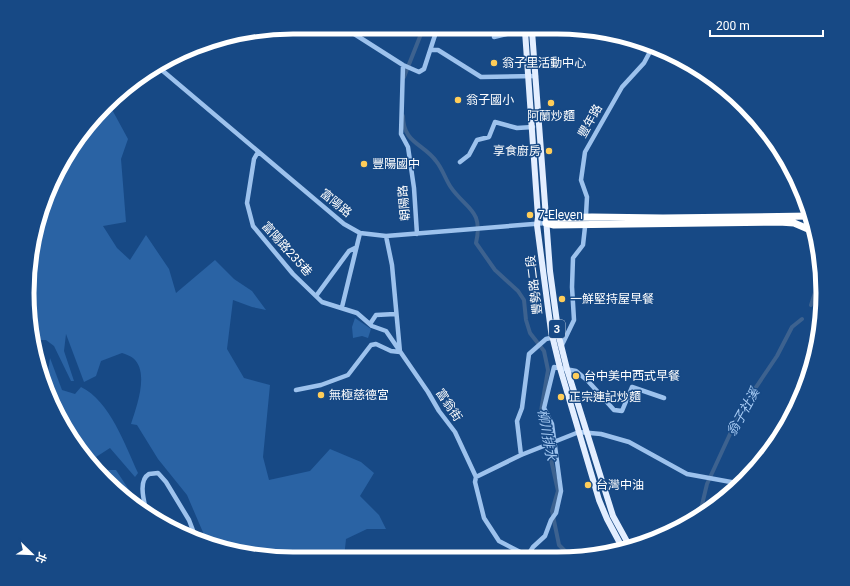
<svg xmlns="http://www.w3.org/2000/svg" width="850" height="586" viewBox="0 0 850 586" font-family="Roboto,'Noto Sans TC',sans-serif">
<rect width="100%" height="100%" fill="#174985"/>
<path fill="#2a63a4" d="M109,104L128,139L121,159L126,222L103,226L117,248L130,260L146,235L169,269L176,293L215,260L234,279L252,291L266,310L252,307L233,300L227,349L244,378L270,385L263,457L269,480L310,471L330,449L361,462L374,473L360,496L379,515L386,529H367L346,539L344,558L293,559L241,554L208,544L187,495L158,459L137,425L131,424C136,408 150,372 133,358C130,356 126,354 122,353L101,361L96,376L84,382L66,334L64,351L74,381H71L54,346L46,340H37L42,374L32,345L29,259L47,191L93,118Z
M355,318L371,329L368,338L362,336L353,338L352,327Z
M50,358L62,390L75,394L81,387C110,401 125,445 138,473L135,477L110,448L96,457L103,470H116L133,496L136,506L105,481L55,411L46,387Z"/>
<g fill="none" stroke-linecap="round" stroke-linejoin="round">
<path stroke="#3d628f" stroke-width="4" d="M404,77L421,34L425,29
M403,116C403,143 424,144 436,161C442,168 445,178 450,186C465,209 484,209 476,243L495,270L518,291L524,300L526,320L530,333L544,351L548,370L541,411L548,424L550,455L558,491L552,511L559,545L569,555
M811,305L818,283L822,280
M700,513L707,484L742,408L777,356L792,327L802,319"/>
<path stroke="#9dc2ed" stroke-width="4.5" d="M347,28L348,30L403,65L419,72L424,69L437,29
M494,37L520,31
M431,50H438L481,77L536,76
M403,65L401,134L408,147L414,188L417,234
M157,66L344,224L360,233L386,236L546,223
M258,152L254,159L247,203L253,226L293,274L322,302L357,313L372,326L386,331L428,392L439,411L455,432L476,477
M460,162L469,155L477,140L489,137L495,122L517,128L533,127
M586,215L587,197L581,180L585,152L622,87L644,63L652,48
M386,236L392,265L400,352
M316,296L349,251L355,248
M342,307L360,233
M370,324L376,315L395,314
M561,347L574,320L572,287L573,258L583,245L585,227
M296,390L321,385L348,375L371,345L376,344L391,351L400,352
M521,455L517,421L522,408L529,354L546,339L555,337
M476,477L521,455L579,432L601,434L629,442L687,474L742,484
M476,477L475,482L484,518L499,541L526,555
M147,515C145,504 137,481 149,474L158,473L166,482L189,520L197,541
M528,555L533,547L545,536L551,520L556,513L561,491L552,424L544,408L554,367L576,371L588,381L614,410L622,411L632,387L664,398"/>
<path stroke="#e3eeff" stroke-width="6" d="M525,31L538,217L537,225L551,331L560,368L599,500L607,519L623,549
M532,31L550,271L559,337L567,369L613,516L630,547"/>
<path stroke="#fff" stroke-width="7" d="M546,223L554,225L779,222L794,223L815,232
M546,223L554,218L592,217L663,218L810,216"/>
</g>
<g fill="#ffcd59" stroke="#174985" stroke-width="1.5">
<circle cx="494" cy="63" r="4"/>
<circle cx="458" cy="100" r="4"/>
<circle cx="551" cy="103" r="4"/>
<circle cx="549" cy="151" r="4"/>
<circle cx="364" cy="164" r="4"/>
<circle cx="530" cy="215" r="4"/>
<circle cx="562" cy="299" r="4"/>
<circle cx="576" cy="376" r="4"/>
<circle cx="321" cy="395" r="4"/>
<circle cx="561" cy="397" r="4"/>
<circle cx="588" cy="485" r="4"/>
</g>
<g text-anchor="middle" dominant-baseline="central" stroke-width="3" stroke-linejoin="round" paint-order="stroke">
<rect fill="#174985" stroke="#b9c8da" stroke-width="1" x="549" y="320" width="16" height="18" rx="3"/>
<g font-size="11" font-weight="bold" fill="#fff">
<text x="557" y="329">3</text>
</g>
<g font-size="12" fill="#fff" stroke="#174985" text-anchor="start">
<text x="502" y="63">翁子里活動中心</text>
<text x="466" y="100">翁子國小</text>
<text x="551" y="116" text-anchor="middle">阿蘭炒麵</text>
<text x="541" y="151" text-anchor="end">享食廚房</text>
<text x="372" y="164">豐陽國中</text>
<text x="538" y="215">7-Eleven</text>
<text x="570" y="299">一鮮堅持屋早餐</text>
<text x="584" y="376">台中美中西式早餐</text>
<text x="329" y="395">無極慈德宮</text>
<text x="569" y="397">正宗連記炒麵</text>
<text x="596" y="485">台灣中油</text>
</g>
<g font-size="12" fill="#fff" stroke="#174985">
<text transform="translate(590 121) rotate(-61)">豐年路</text>
<text transform="translate(336 203) rotate(39)">富陽路</text>
<text transform="translate(404 203) rotate(-95)">朝陽路</text>
<text transform="translate(287 249) rotate(48)">富陽路235巷</text>
<text transform="translate(534 285) rotate(-97)">豐勢路二段</text>
<text transform="translate(449 405) rotate(56)">富翁街</text>
</g>
<g font-size="13" font-style="italic" fill="#a8ccf5" stroke="#174985">
<text transform="translate(743 412) rotate(-61)">翁子社溪</text>
<text transform="translate(547 435) rotate(80)">柳川排水</text>
</g>
</g>
<path d="M0 0H850V586H0ZM293 34H557A259 259 0 0 1 816 293V293A259 259 0 0 1 557 552H293A259 259 0 0 1 34 293V293A259 259 0 0 1 293 34Z" fill="#174985" fill-rule="evenodd"/>
<path fill="none" stroke="#fff" stroke-width="5" d="M293 34H557A259 259 0 0 1 816 293V293A259 259 0 0 1 557 552H293A259 259 0 0 1 34 293V293A259 259 0 0 1 293 34Z"/>
<g transform="translate(32 554) rotate(113)" stroke="#174985" stroke-width="3" paint-order="stroke">
<path d="M0-3L7 15L0 10L-7 15Z" fill="#ffffff"/>
<text y="-6" font-size="11" font-weight="bold" text-anchor="middle" fill="#ffffff">北</text>
</g>
<path d="M710 30v6h113v-6" fill="none" stroke="#ffffff" stroke-width="2"/>
<text x="716" y="30" font-size="12" fill="#ffffff" stroke="#174985" stroke-width="3" paint-order="stroke">200 m</text>
</svg>
